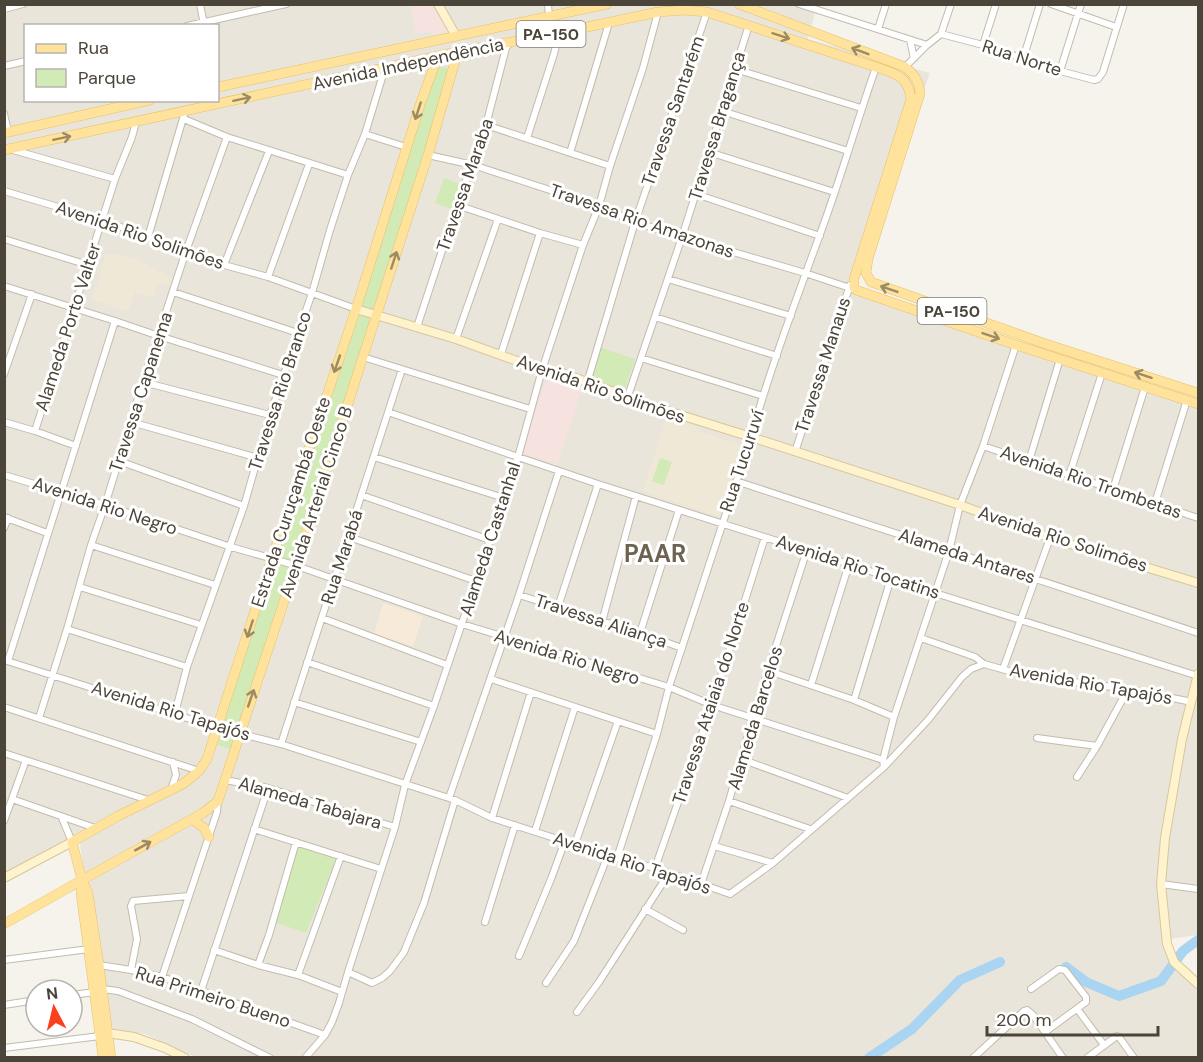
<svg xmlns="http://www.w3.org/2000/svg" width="1203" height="1062" viewBox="0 0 1203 1062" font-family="'DM Sans',sans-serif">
<rect width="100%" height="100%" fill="#f6f3ec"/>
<path fill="#eae5da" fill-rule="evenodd" d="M5,5H817L808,39L930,73L853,289L1198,400V935L1170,939L1178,964L1198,987V1057H195L145,1034L105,1031L79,837L5,878ZM26,26H218V100H26Z"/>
<path fill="#f7ead8" d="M383,603L423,616L413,646L374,634Z"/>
<path fill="#efe8d6" d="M106,254L120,255L135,259L174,279L171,287L158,283L153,297L135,292L128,311L92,300Z
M666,419L696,426L698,431L742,446L719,517L643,491Z"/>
<path fill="#f6e3e0" d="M413,4L434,5L449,31L432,35L431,31L416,34L410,5Z
M547,378L582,389L558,464L522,453Z"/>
<path fill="#d2eab5" d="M442,67L453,70L243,723C231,728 227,726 222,715L432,70Z
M444,178L460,184L452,209L435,203Z
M599,347L635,359L624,392L588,380Z
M660,458L672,462L664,485L652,481Z
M224,734L232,737L233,741L231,749L217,745L220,736Z
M297,846L336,859L306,933L274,922Z"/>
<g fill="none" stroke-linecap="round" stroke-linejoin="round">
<path stroke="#a9d4f2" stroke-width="10" d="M1066,967L1086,982L1119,996L1161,981L1183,951L1198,940
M869,1058L912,1029L960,980L1000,962"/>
<g stroke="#c2bbae" stroke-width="8">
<path id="street" d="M200,4L204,25
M548,4L549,17
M799,4L927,45
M1051,4L1116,27
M4,9L23,4
M187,26L286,4
M878,29L886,4
M941,34L983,45L1060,71L1094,80L1098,79L1103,72L1124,4
M910,40L914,58
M983,45L996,4
M456,58L506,48
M1023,59L1040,4
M4,66L26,61
M905,67L927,45L941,34L951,4
M735,69L861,108
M1060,71L1081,4
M722,111L848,151
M4,114L8,132
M184,119L227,137L348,175
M486,125L610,166
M365,134L406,147
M527,138L554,54L559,33
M13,150L115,179
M709,152L834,192
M570,153L609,23
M428,155L473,165L599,206L635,222L682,237L805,273L856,290
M4,191L102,220L224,265L268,277L356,309
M696,194L820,236
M457,205L540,233L583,245
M148,237L184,115
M4,239L88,265
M224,265L269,151
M268,277L309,164
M668,279L791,316
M4,286L115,321L159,336L283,375
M173,292L298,333
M655,317L777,356
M417,327L457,205L486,125L506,48L510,42
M456,339L498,219
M501,354L540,233
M363,357L530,409
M641,358L763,396
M4,374L32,294
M143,382L270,415
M587,383L635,222L707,12
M628,396L682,237L749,25
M388,412L518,457L598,484L849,564L935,593L1198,676
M4,422L35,431L76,446
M131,422L258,458
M35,431L115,179L132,137L136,122
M983,446L1198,518
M795,452L850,285
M374,457L504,498
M119,461L244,506
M1029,461L1060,359
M4,475L105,505L228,546L294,565L462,624L669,687L712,705L883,760L884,767
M1069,476L1102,373
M736,481C890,532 1045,581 1198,633
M1113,490L1145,387
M361,495L490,540
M1155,503L1187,400
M4,517L47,533
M4,528L8,518
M349,537L476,581
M91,545L215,585
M80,587L201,625
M519,595L640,633L682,648
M558,607L598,484
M322,618L447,665
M602,622L636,496
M67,629L187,667
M640,633L679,510
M921,638L975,657L984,664
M4,660L218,728L281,744L455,800L492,818L617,858L655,868L730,894L773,863L884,767L928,720L962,677L971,669L984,664L1026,676L1128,689L1192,702
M8,661L115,321
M307,662L434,706
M1003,669L1050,538
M769,671L854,700L894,717
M491,679L657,734
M811,685L849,564
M854,700L891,578
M294,702L421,742
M4,707L199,771
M175,713L187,667L244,506L270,415L312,293L330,230L348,175L365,134L385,68
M39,718L67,629L91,545L105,505L143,382L186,251L227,137
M1037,738L1097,746
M281,744L402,369
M4,753L148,800
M741,759L848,798
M883,760L894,717L949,551L960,505L983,446L1016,345
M1077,777L1097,746L1128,689
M225,780L268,788L395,827
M171,790L176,775L173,762
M449,798L519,595L559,471
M12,799L95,828
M729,801L810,829
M62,818L72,842
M492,818L531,692
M4,821L26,760
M254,829L381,869
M535,831L575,707
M575,844L618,721
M714,846L773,863
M617,858L657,734L669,687L751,437C770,369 795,303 819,237C840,181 856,124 876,67
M655,868L712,705L765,537
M701,884L729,801L753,717L807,550
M1161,884L1198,889
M645,909L683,930
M485,922L515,825
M214,950L258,965L298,975L342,992
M519,956L551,879L565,841
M4,960L89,949
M99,965L131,970L162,977L325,1035
M258,965L269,935L296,842
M131,970L137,939L131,906L133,901L189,896
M348,972L372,983L382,978L390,971L404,952L424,903L455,800
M298,975L341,856
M162,977L217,812L218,801
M546,983L574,941L608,855
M102,989L118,991L192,1019L270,1058
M1031,989L1059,969L1065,970L1086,997V1002L1045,1032
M201,991L268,788
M72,995L95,992
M4,1005L36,1000
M1078,1010L1104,1045
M577,1012L599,982L669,873
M4,1048L100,1036
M305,1058L325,1035L332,1022L339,1003L348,972L395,827L405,785L434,706L518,457L542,370L583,245L599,206L610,166L643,68L658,12
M973,1058L1024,1011L1027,1010L1033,1015L1063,1058
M1087,1058L1117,1036L1119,1037L1134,1058"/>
</g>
<g stroke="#d6c79b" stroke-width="10">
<path id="secondary" d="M438,4L456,36
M356,309L456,339L542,370L562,373L658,408L751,437L960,505L1050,538L1198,583
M1198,674L1182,739L1165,838L1161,884L1167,944L1174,962L1198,984
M4,878L72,842
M107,1033L134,1037L165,1048L185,1058"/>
</g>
<g stroke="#e6c16a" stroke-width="10">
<path id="primary" d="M739,4L905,67C915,75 919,81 920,94L868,259L866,273L871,282L1043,343L1198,393
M218,87L607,4
M4,133L150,100
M4,150L457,52L559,33L658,12L684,10L707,12L876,67C895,74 908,75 911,99L854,279V287L856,290L1016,345L1198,404
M192,819L204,828L209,837
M82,882L81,894L103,1058
M4,924L82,880L203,813L218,801L296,565L428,155L458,51
M111,1058L99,965L88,893L82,880L72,842L118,816L183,784L199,771L207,759L272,558L356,309L421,102L438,56"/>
</g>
<use href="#street" stroke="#fff" stroke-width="6"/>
<use href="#secondary" stroke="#fff3cd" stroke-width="8"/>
<use href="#primary" stroke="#ffe39c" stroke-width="9"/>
</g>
<defs><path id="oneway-shaft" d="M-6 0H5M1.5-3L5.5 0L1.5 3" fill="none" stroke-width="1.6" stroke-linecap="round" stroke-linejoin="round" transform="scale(1.5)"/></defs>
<g stroke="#9c8c66">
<use href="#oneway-shaft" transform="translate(781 36) rotate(18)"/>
<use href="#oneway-shaft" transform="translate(860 51) rotate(-159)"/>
<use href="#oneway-shaft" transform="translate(242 99) rotate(-12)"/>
<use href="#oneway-shaft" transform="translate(418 111) rotate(108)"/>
<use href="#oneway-shaft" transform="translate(62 138) rotate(-12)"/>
<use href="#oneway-shaft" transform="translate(394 260) rotate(-72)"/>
<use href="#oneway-shaft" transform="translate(889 289) rotate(-161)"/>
<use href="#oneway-shaft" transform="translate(991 336) rotate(19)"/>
<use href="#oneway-shaft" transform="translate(337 364) rotate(109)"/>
<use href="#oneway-shaft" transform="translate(1143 375) rotate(-162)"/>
<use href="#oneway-shaft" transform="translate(250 629) rotate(108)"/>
<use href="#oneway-shaft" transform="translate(251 698) rotate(-71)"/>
<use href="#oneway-shaft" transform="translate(143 846) rotate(-29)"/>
</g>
<g text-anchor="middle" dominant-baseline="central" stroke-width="6" stroke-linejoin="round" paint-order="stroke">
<g fill="#fff" stroke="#817c74" stroke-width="1.5">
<rect x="516.5" y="21" width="69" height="26" rx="4.5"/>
<rect x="917.5" y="298" width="69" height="26" rx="4.5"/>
</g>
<g font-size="16" font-weight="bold" fill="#4b4439">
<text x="551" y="34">PA-150</text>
<text x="952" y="311">PA-150</text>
</g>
<g font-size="18" fill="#4b4439" stroke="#fff">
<text transform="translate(1022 58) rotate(18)">Rua Norte</text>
<text transform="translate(408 64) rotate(-12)">Avenida Independência</text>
<text transform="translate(673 111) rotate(-71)">Travessa Santarém</text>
<text transform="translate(717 126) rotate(-73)">Travessa Bragança</text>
<text transform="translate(465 185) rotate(-71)">Travessa Maraba</text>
<text transform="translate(642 221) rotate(19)">Travessa Rio Amazonas</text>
<text transform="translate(140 235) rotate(19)">Avenida Rio Solimões</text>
<text transform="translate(68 327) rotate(-72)">Alameda Porto Valter</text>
<text transform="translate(823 365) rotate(-72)">Travessa Manaus</text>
<text transform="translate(601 389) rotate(19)">Avenida Rio Solimões</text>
<text transform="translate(280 391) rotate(-72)">Travessa Rio Branco</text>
<text transform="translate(141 392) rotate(-72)">Travessa Capanema</text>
<text transform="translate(742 461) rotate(-72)">Rua Tucuruví</text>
<text transform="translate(1091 482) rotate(19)">Avenida Rio Trombetas</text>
<text transform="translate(291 502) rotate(-72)">Estrada Curuçambá Oeste</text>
<text transform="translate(316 502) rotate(-72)">Avenida Arterial Cinco B</text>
<text transform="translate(105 506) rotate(18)">Avenida Rio Negro</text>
<text transform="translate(490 539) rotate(-72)">Alameda Castanhal</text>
<text transform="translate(1063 539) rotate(18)">Avenida Rio Solimões</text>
<text transform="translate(967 556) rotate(18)">Alameda Antares</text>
<text transform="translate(342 557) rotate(-72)">Rua Marabá</text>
<text transform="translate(858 567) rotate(18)">Avenida Rio Tocatins</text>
<text transform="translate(601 621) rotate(18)">Travessa Aliança</text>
<text transform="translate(567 657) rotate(17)">Avenida Rio Negro</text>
<text transform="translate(1091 684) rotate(10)">Avenida Rio Tapajós</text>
<text transform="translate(711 703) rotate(-72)">Travessa Ataiaia do Norte</text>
<text transform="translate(171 711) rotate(17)">Avenida Rio Tapajós</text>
<text transform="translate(755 718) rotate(-73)">Alameda Barcelos</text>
<text transform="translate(310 803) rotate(16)">Alameda Tabajara</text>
<text transform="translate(632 863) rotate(18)">Avenida Rio Tapajós</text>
<text transform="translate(213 997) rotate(18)">Rua Primeiro Bueno</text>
</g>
<g font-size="24" font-weight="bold" fill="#6e6250" stroke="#fff">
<text x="655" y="553">PAAR</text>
</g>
</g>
<rect width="1203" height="1062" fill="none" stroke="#4b4439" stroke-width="12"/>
<rect x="24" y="24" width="195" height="78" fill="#ffffff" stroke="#b7b4b0" stroke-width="1.5"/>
<rect x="36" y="44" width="30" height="9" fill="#ffe39c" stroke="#b7b4b0" stroke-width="1.5"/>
<text x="78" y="54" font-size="18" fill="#4b4439">Rua</text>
<rect x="36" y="69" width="30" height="18" fill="#d2eab5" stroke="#b7b4b0" stroke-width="1.5"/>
<text x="78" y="84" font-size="18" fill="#4b4439">Parque</text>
<g transform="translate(54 1008) rotate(353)"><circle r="28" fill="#ffffff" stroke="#b7b4b0" stroke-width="1.5"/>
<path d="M0-4.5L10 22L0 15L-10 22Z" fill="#fc3f1d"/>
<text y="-9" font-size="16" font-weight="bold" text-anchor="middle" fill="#4b4439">N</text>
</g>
<path d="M987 1026v9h171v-9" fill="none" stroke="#4b4439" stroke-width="3"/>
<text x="996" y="1026" font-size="18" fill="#4b4439" stroke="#ffffff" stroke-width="4.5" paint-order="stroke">200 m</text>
</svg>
